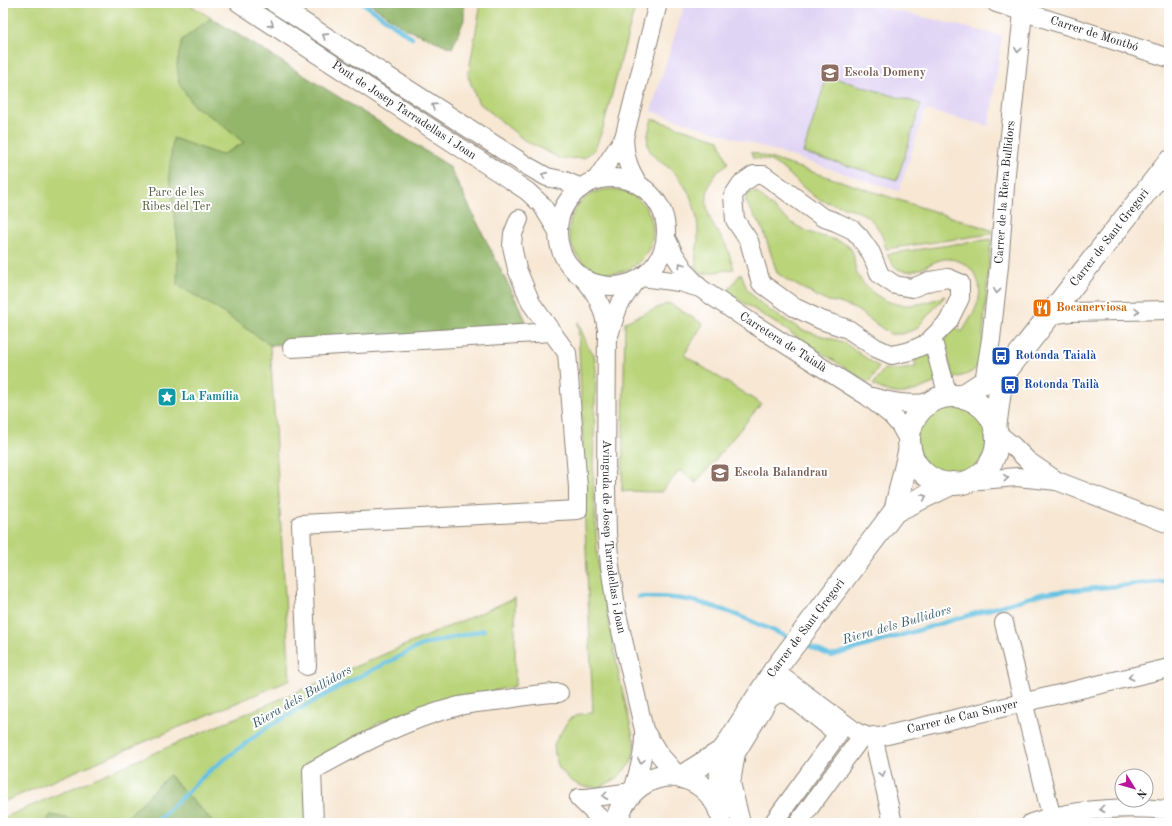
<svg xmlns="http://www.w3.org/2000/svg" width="1172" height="826" viewBox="0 0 1172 826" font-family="'Old Standard TT',serif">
<rect width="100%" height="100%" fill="#fff"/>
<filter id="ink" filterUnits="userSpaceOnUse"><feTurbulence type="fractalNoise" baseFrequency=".025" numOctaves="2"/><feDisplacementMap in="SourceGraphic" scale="8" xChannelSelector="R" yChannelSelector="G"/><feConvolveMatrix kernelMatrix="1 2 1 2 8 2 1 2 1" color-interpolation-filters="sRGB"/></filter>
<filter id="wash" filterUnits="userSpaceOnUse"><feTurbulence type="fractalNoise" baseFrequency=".012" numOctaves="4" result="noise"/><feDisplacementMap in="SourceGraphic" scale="16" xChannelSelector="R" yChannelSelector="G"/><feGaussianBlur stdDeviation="0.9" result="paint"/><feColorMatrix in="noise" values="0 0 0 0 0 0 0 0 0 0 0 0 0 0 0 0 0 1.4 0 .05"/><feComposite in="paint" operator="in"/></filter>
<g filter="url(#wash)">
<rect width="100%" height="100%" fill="#f7e7d3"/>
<path fill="#e0d4f4" d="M685,3H865L1002,36L989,126L925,110L899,191L651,111Z"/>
<path fill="#bad47a" stroke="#6b784b" d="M3,3H187L449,166L529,327L270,345L290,680L3,802Z
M481,3H636L603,128L595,149L584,158L561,159L524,140L478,102L468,76Z
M827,76L921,104L897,180L803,153Z
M652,119L719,140L728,164C707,175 702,200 711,221C715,230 722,237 726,245C729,253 731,261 734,269L701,274C692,263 697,252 698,239C698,231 698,222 696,214C693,199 684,182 673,171C665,164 651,158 648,146C646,137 650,127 652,119Z
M751,152L991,230V234L886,249C884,239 880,229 873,222C857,205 836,208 817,198C801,188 790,172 774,163C768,159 760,159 753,158Z
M569 231a42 42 0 1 1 84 0a42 42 0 1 1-84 0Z
M753,192L757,193C772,206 786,222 805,230C817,237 837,238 848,246C856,251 853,266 857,274C862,283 869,291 878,296C900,311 921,305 945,296L916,329L902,334H890L857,310L840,303L824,300L787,280L777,273L764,232L746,202V197L749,193Z
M991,239L981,360C976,373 966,375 954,378L944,346V341L954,327L962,332C975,311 990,290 970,268C964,262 953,258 944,259C931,261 920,273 906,271C896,271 891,263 887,254Z
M741,273L747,289L757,300L769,310L802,330L843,342L879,367L869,383L727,292Z
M669,303L703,324L684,355L761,404L696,483L680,470L661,492L622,491L625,322Z
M578,322L588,347L594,354L596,370L593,474L598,567L620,680L635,746L631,763L617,778L601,787H584L571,781L559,768L555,756L554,744L569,719L580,714L593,713L584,502L582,424Z
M926,353L930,354L941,380C912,391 904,401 873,385L884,369L899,370L916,367L914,356Z
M916 439a36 36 0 1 1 72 0a36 36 0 1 1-72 0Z
M515,598V686L430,705L380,722L305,768L307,823H210L211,820L169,775L122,823H86L51,815L44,823H3V818Z"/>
<path fill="#93b66a" stroke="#586943" d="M369,3H464V20L452,48L404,28Z
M211,18L384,125L449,166L529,327L270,345L216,308L177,285L178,243L169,174L173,138L221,155L244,143L216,120L194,106L179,83L177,64L182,40Z
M169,775L211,820L210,823H122Z
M51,815L86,823H44Z"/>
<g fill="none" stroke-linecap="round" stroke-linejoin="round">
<path stroke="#64c1e2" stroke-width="4.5" d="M363,3L412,38
M639,597C650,597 662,597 673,598C712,601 755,623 790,638
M803,643L831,656L1045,593L1169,581
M155,823L208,772L266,728L337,688L422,645L484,630"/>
</g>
</g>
<g filter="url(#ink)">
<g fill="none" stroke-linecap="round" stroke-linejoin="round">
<g stroke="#8a8278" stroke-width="20">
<g id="minor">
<path id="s1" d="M239,3L527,191L542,205L557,230"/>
<path d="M274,3L529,167L547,177L565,181L581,188"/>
<path id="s2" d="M996,3L1169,58"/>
<path d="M624,138C625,158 628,168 639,185"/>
<path d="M754,175H764L822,217L836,222L853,230L859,236L871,253L880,275L895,285L912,288L930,281L948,278L960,283V298L948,322L926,344L910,351L892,355L876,348L848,329L821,320L794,307L761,283L749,241L735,220L733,196L741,184Z"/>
<circle cx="612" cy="232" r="54"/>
<path d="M596,180L624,138L658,3"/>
<path id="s3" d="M666,238L674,254L687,274L700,288L752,323L867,396L891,415L900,425L909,441"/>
<path d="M642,277L679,282L700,288"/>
<path id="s4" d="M584,279C597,293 604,311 607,329L606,488L607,533L610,566L617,614L644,730C645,752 639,770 633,791"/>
<path d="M1050,315L1070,312L1169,310"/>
<path d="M609,335L614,319L619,305L635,281"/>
<path d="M932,338L948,396"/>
<path d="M292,348L552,332"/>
<path id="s5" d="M984,382L991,339L999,266L1006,173L1024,3"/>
<path d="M872,397C894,403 906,405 929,403"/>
<path d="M996,432L1013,446L1028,461L1057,481L1169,524"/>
<path d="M968,481L1017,477L1057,481"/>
<path d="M1004,623L1053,823"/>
<path d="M307,666L301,524L578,510V487L567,353L531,303L517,269L512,246L513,234L519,219"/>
<path id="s6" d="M774,671L856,732L868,737H879L1169,668"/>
<path d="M644,730L659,754L679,777"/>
<path d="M873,736L893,823"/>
<path d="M579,798H587L632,792"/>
<path d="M579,798L605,823"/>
<path d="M314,823L312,771C358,745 407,719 459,706C473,703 488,702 502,700C521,697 540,693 559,693"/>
<path d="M741,823L731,783L736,753L769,699L778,693L789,695L838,734L773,823"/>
<path d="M798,823L863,735"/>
<path d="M1031,823C1076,809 1123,806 1169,810"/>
</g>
</g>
<g stroke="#8a8278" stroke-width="24">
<g id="major">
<circle cx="953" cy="440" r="44"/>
<path d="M961,397L984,382L1007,370"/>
<path id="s7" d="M995,428L1001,383L1007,370L1169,162"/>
<path d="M895,511L953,483"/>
<path d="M681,777L724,750"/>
<path id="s8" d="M720,811L721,765L724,750L774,671L895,511L910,448"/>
<path d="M616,823C624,786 662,763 697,783C708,790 717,801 721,814"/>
</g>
</g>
<use href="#minor" stroke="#fff" stroke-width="18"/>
<use href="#major" stroke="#fff" stroke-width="22"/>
</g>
<defs><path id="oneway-chevron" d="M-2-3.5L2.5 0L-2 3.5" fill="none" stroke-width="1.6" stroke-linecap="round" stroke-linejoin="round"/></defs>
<g stroke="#999">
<use href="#oneway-chevron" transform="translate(271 24) rotate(33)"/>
<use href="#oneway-chevron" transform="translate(325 36) rotate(-147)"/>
<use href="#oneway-chevron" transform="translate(1018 50) rotate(96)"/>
<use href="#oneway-chevron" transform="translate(434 106) rotate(-147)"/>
<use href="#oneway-chevron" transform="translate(544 175) rotate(-156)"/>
<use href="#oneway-chevron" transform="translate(681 265) rotate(-123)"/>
<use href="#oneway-chevron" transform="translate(997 291) rotate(96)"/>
<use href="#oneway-chevron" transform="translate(1137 311) rotate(-3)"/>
<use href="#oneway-chevron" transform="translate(1006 478) rotate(-5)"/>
<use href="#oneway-chevron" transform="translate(924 497) rotate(-24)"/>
<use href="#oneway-chevron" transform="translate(1131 677) rotate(167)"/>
<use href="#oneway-chevron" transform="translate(641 761) rotate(102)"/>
<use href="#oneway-chevron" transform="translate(882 774) rotate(76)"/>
<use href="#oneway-chevron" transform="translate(605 796) rotate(173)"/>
<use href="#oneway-chevron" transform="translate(1102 809) rotate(173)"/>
</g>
</g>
<defs>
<g id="school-square" transform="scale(1)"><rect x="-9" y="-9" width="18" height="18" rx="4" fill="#8d6e63" stroke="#fff"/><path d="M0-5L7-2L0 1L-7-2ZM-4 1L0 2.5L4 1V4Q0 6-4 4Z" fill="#fff"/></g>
<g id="restaurant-square" transform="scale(1)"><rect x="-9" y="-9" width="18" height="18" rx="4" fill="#e8710a" stroke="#fff"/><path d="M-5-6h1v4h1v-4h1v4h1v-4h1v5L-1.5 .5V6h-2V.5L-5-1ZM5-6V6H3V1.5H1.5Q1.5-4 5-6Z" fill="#fff"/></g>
<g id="bus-square" transform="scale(1)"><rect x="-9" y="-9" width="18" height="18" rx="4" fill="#1a4fb4" stroke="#fff"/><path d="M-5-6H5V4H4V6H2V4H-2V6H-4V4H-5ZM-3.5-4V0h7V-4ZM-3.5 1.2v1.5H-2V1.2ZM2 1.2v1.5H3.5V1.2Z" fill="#fff"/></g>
<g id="sight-square" transform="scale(1)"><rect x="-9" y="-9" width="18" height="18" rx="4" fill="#0f9aa8" stroke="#fff"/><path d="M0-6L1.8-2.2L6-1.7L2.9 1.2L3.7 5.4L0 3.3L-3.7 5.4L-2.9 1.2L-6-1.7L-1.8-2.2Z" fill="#fff"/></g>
</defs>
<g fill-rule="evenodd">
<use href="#school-square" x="830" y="73"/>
<use href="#restaurant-square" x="1042" y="308"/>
<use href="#bus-square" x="1001" y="356"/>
<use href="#bus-square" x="1010" y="385"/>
<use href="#sight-square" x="167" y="397"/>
<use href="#school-square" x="720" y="473"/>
</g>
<g text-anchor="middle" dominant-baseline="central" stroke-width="4" stroke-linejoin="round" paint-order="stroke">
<g font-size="12" fill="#1c1c1c" stroke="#fff">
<text stroke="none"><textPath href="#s2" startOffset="103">Carrer de Montbó</textPath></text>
<text stroke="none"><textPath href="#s1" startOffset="197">Pont de Josep Tarradellas i Joan</textPath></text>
<text stroke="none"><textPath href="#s5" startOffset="191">Carrer de la Riera Bullidors</textPath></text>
<text stroke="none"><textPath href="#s7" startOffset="227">Carrer de Sant Gregori</textPath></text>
<text stroke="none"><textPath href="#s3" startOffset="160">Carretera de Taialà</textPath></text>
<text stroke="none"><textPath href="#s4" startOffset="264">Avinguda de Josep Tarradellas i Joan</textPath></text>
<text stroke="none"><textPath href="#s8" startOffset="208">Carrer de Sant Gregori</textPath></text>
<text stroke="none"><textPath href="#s6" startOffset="212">Carrer de Can Sunyer</textPath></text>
</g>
<g font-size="12" font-weight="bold" fill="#785e54" stroke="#fff" text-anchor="start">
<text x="844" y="73">Escola Domeny</text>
<text x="734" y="473">Escola Balandrau</text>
</g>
<g font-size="12" fill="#535c3d" stroke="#fff">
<text x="176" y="193">Parc de les<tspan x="176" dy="14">Ribes del Ter</tspan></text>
</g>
<g font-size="12" font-weight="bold" fill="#c56008" stroke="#fff" text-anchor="start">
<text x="1056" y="308">Bocanerviosa</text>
</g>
<g font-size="12" font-weight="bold" fill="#164399" stroke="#fff" text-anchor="start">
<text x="1015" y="356">Rotonda Taialà</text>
<text x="1024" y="385">Rotonda Tailà</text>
</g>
<g font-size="12" font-weight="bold" fill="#0d838f" stroke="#fff" text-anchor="start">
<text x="181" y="397">La Família</text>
</g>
<g font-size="13" font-style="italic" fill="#395e6b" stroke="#fff">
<text transform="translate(897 625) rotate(-16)">Riera dels Bullidors</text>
<text transform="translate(302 697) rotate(-30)">Riera dels Bullidors</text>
</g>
</g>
<rect width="1172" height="826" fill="none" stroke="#fff" stroke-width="16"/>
<g transform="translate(1134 788) rotate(127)"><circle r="19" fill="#ffffff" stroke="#a4a4a4"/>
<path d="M0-3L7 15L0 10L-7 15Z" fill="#b5179e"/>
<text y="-6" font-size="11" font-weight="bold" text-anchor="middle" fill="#1c1c1c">N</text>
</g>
</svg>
